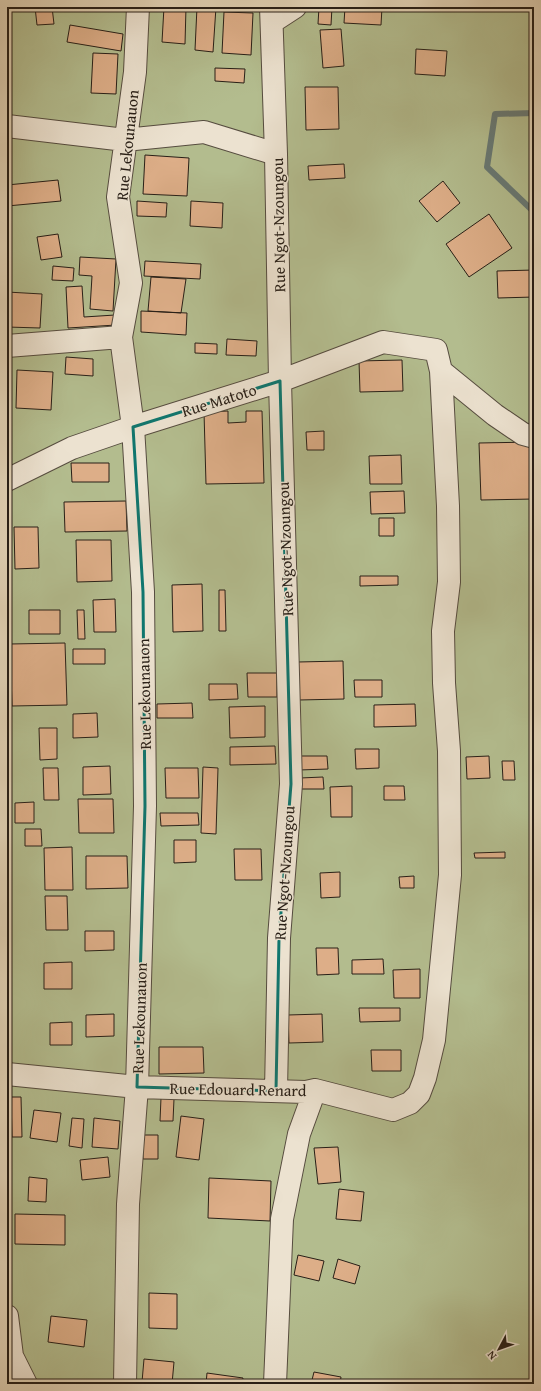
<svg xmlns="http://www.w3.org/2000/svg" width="541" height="1391" viewBox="0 0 541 1391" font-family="'Gentium Book Plus',serif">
<rect width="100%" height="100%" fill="#e2d3b6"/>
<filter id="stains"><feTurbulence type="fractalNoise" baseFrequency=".005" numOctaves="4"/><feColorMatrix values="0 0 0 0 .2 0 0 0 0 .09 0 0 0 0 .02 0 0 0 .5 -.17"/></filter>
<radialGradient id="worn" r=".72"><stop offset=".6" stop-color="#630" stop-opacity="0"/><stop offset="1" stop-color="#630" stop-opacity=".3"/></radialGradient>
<path fill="#b3bc8e" stroke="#6e6e52" d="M7,7H534V1384H7Z"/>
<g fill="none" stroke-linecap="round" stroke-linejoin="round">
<path stroke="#697a75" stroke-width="6" d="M534,113L495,114L487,167L534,212"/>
</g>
<path fill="#ddae88" stroke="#281f17" d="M35,7H52L54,24L37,25Z
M164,7H186L185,44L162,42Z
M197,7H216L213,52L195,50Z
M319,7H332L331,25L318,24Z
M345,7H382L381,25L344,23Z
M224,12L253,13L251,55L222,53Z
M70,25L123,34L121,51L67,42Z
M341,29L344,66L323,68L320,30Z
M416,49L447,51L445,76L415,74Z
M93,53L118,54L116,94L91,93Z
M215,68L245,69L244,83L215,81Z
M305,87H338L339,129L306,130Z
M145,155L189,158L187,196L143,194Z
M344,164L345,178L309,180L308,166Z
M58,180L61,201L7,206V185Z
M443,181L460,203L437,222L419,201Z
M137,201L167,203L166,217L137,216Z
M191,201L223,203L222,228L190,226Z
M489,214L512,248L469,277L446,244Z
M58,234L62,257L41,260L37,237Z
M80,257L116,259L113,311L90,309L92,276L79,275Z
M145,261L201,264L200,279L144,276Z
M53,266L74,268L73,281L52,280Z
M534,270V297L498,298L497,271Z
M151,277L186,279L181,313L148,311Z
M82,286L84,317L115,315L116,325L68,328L66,287Z
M7,292L42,294L40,328L7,327Z
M141,311L187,313L186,335L141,332Z
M227,339L257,341L256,356L226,355Z
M195,343L217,344V354L195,353Z
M66,357L93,359V376L65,374Z
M402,360L403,391L360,392L359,361Z
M17,370L53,372L51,410L16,408Z
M228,411V423L246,422V411H262L264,483L206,484L204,412Z
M324,431V450H307L306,432Z
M534,442V499L481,500L479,443Z
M401,455L402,484H370L369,456Z
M71,463H109V482H72Z
M404,491L405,513L371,514L370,492Z
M126,501L127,531L65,532L64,502Z
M379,518H394V536H379Z
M14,527H38L39,568L15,569Z
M76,540H111L112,581L77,582Z
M360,576H398V585L360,586Z
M202,584L203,631L173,632L172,585Z
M219,590H225L226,631H219Z
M115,599L116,632H94L93,600Z
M29,610H60V634H29Z
M77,610H84L85,639H78Z
M65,643L67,705L12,706L10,644Z
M73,649H105V664H73Z
M343,661L344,699L299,700L298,662Z
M247,673H277V697H248Z
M354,680H382V697H355Z
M209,684H237L238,699L209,700Z
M192,703L193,718H157V704Z
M415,704L416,726L374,727V705Z
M265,706V737L230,738L229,707Z
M97,713L98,737L73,738V714Z
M39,728H57V759L40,760Z
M275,746L276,764L230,765V747Z
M355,749H379V768L356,769Z
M298,756H327L328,769L299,770Z
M489,756L490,778L467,779L466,757Z
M502,761H514L515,780H503Z
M110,766L111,794L83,795V767Z
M203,767L218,768L216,834L201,833Z
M43,768H58L59,800H44Z
M165,768H198L199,798H166Z
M323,777L324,789H300V778Z
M352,786V817H331L330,787Z
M384,786H404L405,800H384Z
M78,799H113L114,833H79Z
M34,802V823H15V803Z
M160,813H198L199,825L161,826Z
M25,829H41L42,846H25Z
M174,840H196V862L174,863Z
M72,847L73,890H45L44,848Z
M234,849H261L262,880H235Z
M505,852V858H475L474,853Z
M86,856H127L128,888L86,889Z
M340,872V897L321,898L320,873Z
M414,876V888H400L399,877Z
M45,896H67L68,930H46Z
M85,931H114V950L85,951Z
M316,948H338L339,974L317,975Z
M383,959L384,974H352V960Z
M72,962V989H44V963Z
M420,969V998H394L393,970Z
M359,1008H400V1021L360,1022Z
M114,1014V1036L86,1037V1015Z
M322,1014L323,1042L289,1043L288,1015Z
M72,1022V1045H50V1023Z
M159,1047H203L204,1073L159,1074Z
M371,1050H401V1071H372Z
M11,1097H21L22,1137H12Z
M161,1098L174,1099L173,1121H160Z
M34,1110L61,1113L57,1142L30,1138Z
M181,1116L204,1119L199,1160L176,1157Z
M72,1118L84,1119L82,1148L69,1146Z
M94,1118L120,1121L118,1149L92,1147Z
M142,1135H158V1159H143Z
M338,1147L341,1182L318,1184L314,1148Z
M108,1157L110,1177L82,1180L80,1160Z
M29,1177L47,1179L46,1202L28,1201Z
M209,1178L271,1181L270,1221L208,1218Z
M339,1189L364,1192L361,1221L336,1219Z
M15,1214L65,1215V1245L15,1244Z
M298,1255L324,1261L319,1281L294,1275Z
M338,1259L360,1266L355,1284L333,1278Z
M149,1293L177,1294V1329L149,1328Z
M51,1316L87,1320L84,1347L48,1342Z
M144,1359L174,1362L172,1384L142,1382Z
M314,1372L341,1377L340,1384H311Z
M207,1373L243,1378L242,1384H206Z"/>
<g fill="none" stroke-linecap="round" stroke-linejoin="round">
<g stroke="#564c3f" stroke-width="24">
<path id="minor" d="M271,7L276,154L280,381L291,784L279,938L276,1091
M272,22L295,7
M7,126L125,140L204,132L276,154
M7,346L121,337
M7,480L72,448L133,427L280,381L383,342L436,350L441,371L495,415L523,434L534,437
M7,1074L137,1087L306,1092L315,1090L393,1110L410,1103L419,1094L425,1078L434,1040L450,875L449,751L444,683L443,631L449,582L448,506L441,371
M7,1316L12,1356L26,1384
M125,1384L128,1204L137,1087L145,806L143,592L133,427L121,337L131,283L118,197L135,72L138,7
M275,1384L282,1219L299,1134L315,1090"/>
</g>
<use href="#minor" stroke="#ece2d0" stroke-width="22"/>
</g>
<path fill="none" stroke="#0f766e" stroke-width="3" stroke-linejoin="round" d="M280,381L291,784L279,938L276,1091L137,1087L145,806L143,592L133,427Z"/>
<g text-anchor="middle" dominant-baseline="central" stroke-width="3" stroke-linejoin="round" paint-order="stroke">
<g font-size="16" fill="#281f17" stroke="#ece2d0">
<text transform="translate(127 145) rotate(-84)">Rue Lekounauon</text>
<text transform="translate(278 225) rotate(-91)">Rue Ngot-Nzoungou</text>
<text transform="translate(219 400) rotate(-17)">Rue Matoto</text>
<text transform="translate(285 549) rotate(-92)">Rue Ngot-Nzoungou</text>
<text transform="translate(144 694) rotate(-91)">Rue Lekounauon</text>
<text transform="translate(284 873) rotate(-86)">Rue Ngot-Nzoungou</text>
<text transform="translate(139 1018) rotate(-88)">Rue Lekounauon</text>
<text transform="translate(238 1089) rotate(1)">Rue Edouard Renard</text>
</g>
</g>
<rect width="541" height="1391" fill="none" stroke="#e2d3b6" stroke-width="24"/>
<rect x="8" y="8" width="525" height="1375" fill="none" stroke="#281f17" stroke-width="2"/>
<rect x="12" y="12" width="517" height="1367" fill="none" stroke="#281f17"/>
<g transform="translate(499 1349) rotate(229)" stroke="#ece2d0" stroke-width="3" paint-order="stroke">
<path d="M0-3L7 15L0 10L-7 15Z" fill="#281f17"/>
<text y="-6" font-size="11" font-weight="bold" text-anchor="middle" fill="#281f17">N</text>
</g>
<rect width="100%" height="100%" filter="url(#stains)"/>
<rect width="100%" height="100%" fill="url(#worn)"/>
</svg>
